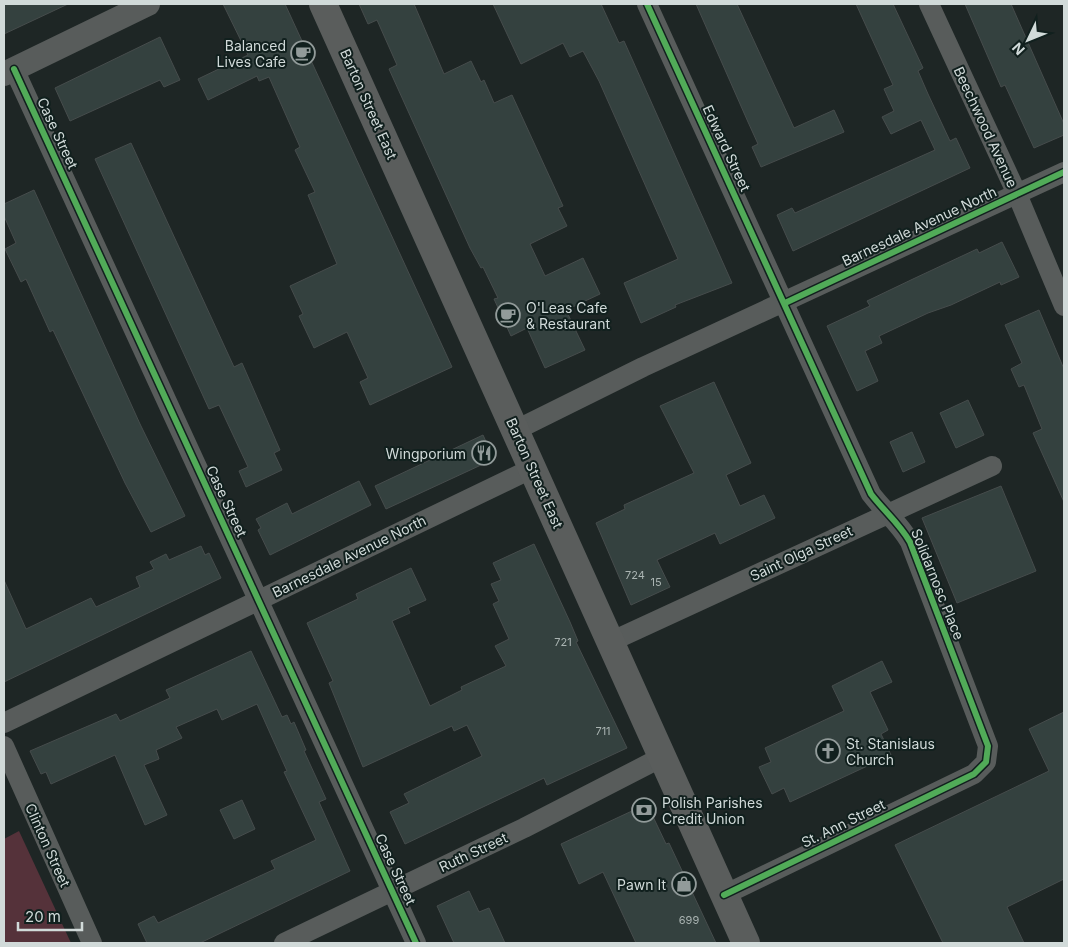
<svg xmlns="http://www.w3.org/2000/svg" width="1068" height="947" viewBox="0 0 1068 947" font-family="Inter,sans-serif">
<rect width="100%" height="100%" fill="#1e2625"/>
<path fill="#55323a" d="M19,831L71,943H4V839Z"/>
<path fill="#34413f" stroke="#464c4c" d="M4,4H68L4,34Z
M223,4H285L452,367L370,405L360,382L368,378L347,332L314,348L299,316L303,314L290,286L337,264L308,195L315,192L295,150L300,147L269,77L259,81L257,76L208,100L198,79L248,55Z
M359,4H414L444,74L471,61L481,82L484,80L494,103L512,95L563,206L558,208L567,226L530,244L545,276L583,258L600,294L566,310L585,350L545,368L527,328L511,336L494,299L498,298L483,267L481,268L470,248L389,69L397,65L377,20L368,24Z
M493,4H601L619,43L624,41L732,283L675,305L676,307L641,323L624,283L678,259L599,81L583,51L570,57L563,43L521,64Z
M696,4H737L794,128L834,110L844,132L761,167L752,147L758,144L748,122Z
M856,4H893L923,68L918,71L928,94L950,141L956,138L970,168L793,251L777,215L792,208L795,213L935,150L921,120L891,134L882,117L894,111L884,89L893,85Z
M965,4H1011L1064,124V135L1034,148L1005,85L1001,87Z
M160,37L180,80L164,87L160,80L70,121L55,88Z
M131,143L234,367L242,363L280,450L274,453L282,470L246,487L239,471L248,467L219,405L209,409L95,159Z
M34,190L140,424L185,516L151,532L125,483L53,330L50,332L26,279L21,282L5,249L16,243L4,216V204Z
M1002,242L1019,277L1001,285L1000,282L951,305L928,313L879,336L882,343L865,351L878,381L857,391L827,326L870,306L867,301L913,279L977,249L979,253Z
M1039,310L1064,369V502L1033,433L1042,429L1024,385L1019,387L1011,369L1022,363L1005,325Z
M714,382L751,463L726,475L740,506L764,495L775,518L720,544L715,533L657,560L670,587L631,605L596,523L625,509L624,505L694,473L660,406Z
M968,400L984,435L956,448L940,413Z
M912,432L925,462L903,472L890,442Z
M483,435L494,459L386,509L375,486Z
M359,481L371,505L270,555L258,530L261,528L256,519L287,503L292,514Z
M1001,486L1036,571L957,603L922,518Z
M534,544L570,622L578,641L576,642L627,748L547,785L544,778L405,844L390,812L409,803L404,794L482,756L467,725L454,731L452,726L363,767L329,683L333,681L307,623L358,599L356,594L411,568L426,600L408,608L410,613L392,621L430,706L462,690L461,687L506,666L495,646L509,639L493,604L499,601L491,584L501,580L493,563Z
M201,546L205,555L209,553L221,578L4,682V580L26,629L91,598L96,607L140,587L136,577L154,569L150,562L166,554L169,560Z
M251,651L282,717L287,715L291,724L294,722L306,750L304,751L326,799L319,802L350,871L200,943H147L138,924L154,916L158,923L275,869L271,861L316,840L284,772L287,771L257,704L222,720L217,709L176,727L182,738L156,750L159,759L144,765L167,815L145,825L115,755L51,784L46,772L41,774L30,751L116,714L120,721L170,698L166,690Z
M882,661L892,682L870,692L888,730L881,734L891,755L790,802L784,788L772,794L759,767L771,762L765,748L844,711L832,686Z
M1064,712V879L1007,907L1024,943H943L895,845L1049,771L1029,729Z
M242,800L255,829L234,839L220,810Z
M647,804L666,844L669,843L716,943H636L603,872L579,884L561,844Z
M469,891L479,912L489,908L505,943H454L437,906Z"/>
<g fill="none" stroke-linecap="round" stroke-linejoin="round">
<path stroke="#585c5b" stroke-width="20" d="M647,4L871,494C884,511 900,524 910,542L988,746L986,762L974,774L724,895
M929,4L1017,194L1064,306
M14,69L416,943
M516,430L643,367L1064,172
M610,642L992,466
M4,723L533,468
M4,746L92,943
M284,943L524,828L662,757"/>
<path stroke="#585c5b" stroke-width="24" d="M4,74L148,4"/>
<path stroke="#5a5d5c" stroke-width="28" d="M323,4L746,943"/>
<g stroke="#11201e" stroke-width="9">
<path id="cycleway" d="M647,4L871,494C884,511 900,524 910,542L988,746L986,762L974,774L724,895
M14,69L416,943
M785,303L1064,172"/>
</g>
<use href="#cycleway" stroke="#51ab58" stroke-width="6"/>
</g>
<defs>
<g id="cafe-ring" transform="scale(1.25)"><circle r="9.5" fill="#11201e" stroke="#929b9a" stroke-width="1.5"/><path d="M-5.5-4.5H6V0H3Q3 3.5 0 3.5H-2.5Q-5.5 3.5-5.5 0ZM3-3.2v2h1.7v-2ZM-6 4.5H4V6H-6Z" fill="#929b9a"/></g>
<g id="restaurant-ring" transform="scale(1.25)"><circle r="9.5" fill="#11201e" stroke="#929b9a" stroke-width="1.5"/><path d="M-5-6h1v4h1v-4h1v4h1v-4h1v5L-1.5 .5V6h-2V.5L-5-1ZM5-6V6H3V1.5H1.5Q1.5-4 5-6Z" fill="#929b9a"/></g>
<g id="church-ring" transform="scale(1.25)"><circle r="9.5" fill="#11201e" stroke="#929b9a" stroke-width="1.5"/><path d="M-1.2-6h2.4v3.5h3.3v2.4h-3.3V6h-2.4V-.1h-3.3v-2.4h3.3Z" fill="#929b9a"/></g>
<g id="bank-ring" transform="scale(1.25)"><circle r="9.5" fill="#11201e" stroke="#929b9a" stroke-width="1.5"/><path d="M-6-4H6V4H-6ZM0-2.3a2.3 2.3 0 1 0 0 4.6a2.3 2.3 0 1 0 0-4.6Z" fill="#929b9a"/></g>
<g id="shop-ring" transform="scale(1.25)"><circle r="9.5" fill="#11201e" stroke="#929b9a" stroke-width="1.5"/><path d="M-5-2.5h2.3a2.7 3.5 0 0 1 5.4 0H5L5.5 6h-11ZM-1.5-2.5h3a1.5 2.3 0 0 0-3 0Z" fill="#929b9a"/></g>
</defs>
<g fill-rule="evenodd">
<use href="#cafe-ring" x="303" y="53"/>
<use href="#cafe-ring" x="508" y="315"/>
<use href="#restaurant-ring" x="484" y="453"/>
<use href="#church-ring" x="828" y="751"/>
<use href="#bank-ring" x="644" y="810"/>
<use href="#shop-ring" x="684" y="884"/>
</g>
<g text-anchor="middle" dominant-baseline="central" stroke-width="4" stroke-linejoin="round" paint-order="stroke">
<g font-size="11" fill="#aab4b2">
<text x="635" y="575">724</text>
<text x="656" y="582">15</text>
<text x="563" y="642">721</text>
<text x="603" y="731">711</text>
<text x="689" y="920">699</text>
</g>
<g font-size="14" fill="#d1dad9" stroke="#11201e" text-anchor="end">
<text x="286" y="45">Balanced<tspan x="286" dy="16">Lives Cafe</tspan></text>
<text x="526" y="307" text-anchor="start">O'Leas Cafe<tspan x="526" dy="16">&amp; Restaurant</tspan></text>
<text x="466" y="453">Wingporium</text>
<text x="846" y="743" text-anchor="start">St. Stanislaus<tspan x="846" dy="16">Church</tspan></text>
<text x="662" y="802" text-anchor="start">Polish Parishes<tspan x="662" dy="16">Credit Union</tspan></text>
<text x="666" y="884">Pawn It</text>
</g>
<g font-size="14" fill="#d1dad9" stroke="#11201e">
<text transform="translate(369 104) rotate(66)">Barton Street East</text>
<text transform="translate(986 127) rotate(65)">Beechwood Avenue</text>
<text transform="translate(58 133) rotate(65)">Case Street</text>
<text transform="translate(727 148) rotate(65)">Edward Street</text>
<text transform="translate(919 226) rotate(-25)">Barnesdale Avenue North</text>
<text transform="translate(535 473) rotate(66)">Barton Street East</text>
<text transform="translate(227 501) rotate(65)">Case Street</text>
<text transform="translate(801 553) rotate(-25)">Saint Olga Street</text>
<text transform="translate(349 556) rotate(-26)">Barnesdale Avenue North</text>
<text transform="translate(938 584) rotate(68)">Solidarnosc Place</text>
<text transform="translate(843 823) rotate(-26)">St. Ann Street</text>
<text transform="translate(48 845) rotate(66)">Clinton Street</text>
<text transform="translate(473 852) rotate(-25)">Ruth Street</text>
<text transform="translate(396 869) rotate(65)">Case Street</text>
</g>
</g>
<rect width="1068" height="947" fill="none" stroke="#d1dad9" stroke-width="10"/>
<g transform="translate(1028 40) rotate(227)" stroke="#11201e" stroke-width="4" paint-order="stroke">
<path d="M0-4L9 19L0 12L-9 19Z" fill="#d1dad9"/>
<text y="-8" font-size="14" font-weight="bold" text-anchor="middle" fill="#d1dad9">N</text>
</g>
<path d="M18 922v8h64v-8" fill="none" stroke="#d1dad9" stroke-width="2.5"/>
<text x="25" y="922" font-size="15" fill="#d1dad9" stroke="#11201e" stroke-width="4" paint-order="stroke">20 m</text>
</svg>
